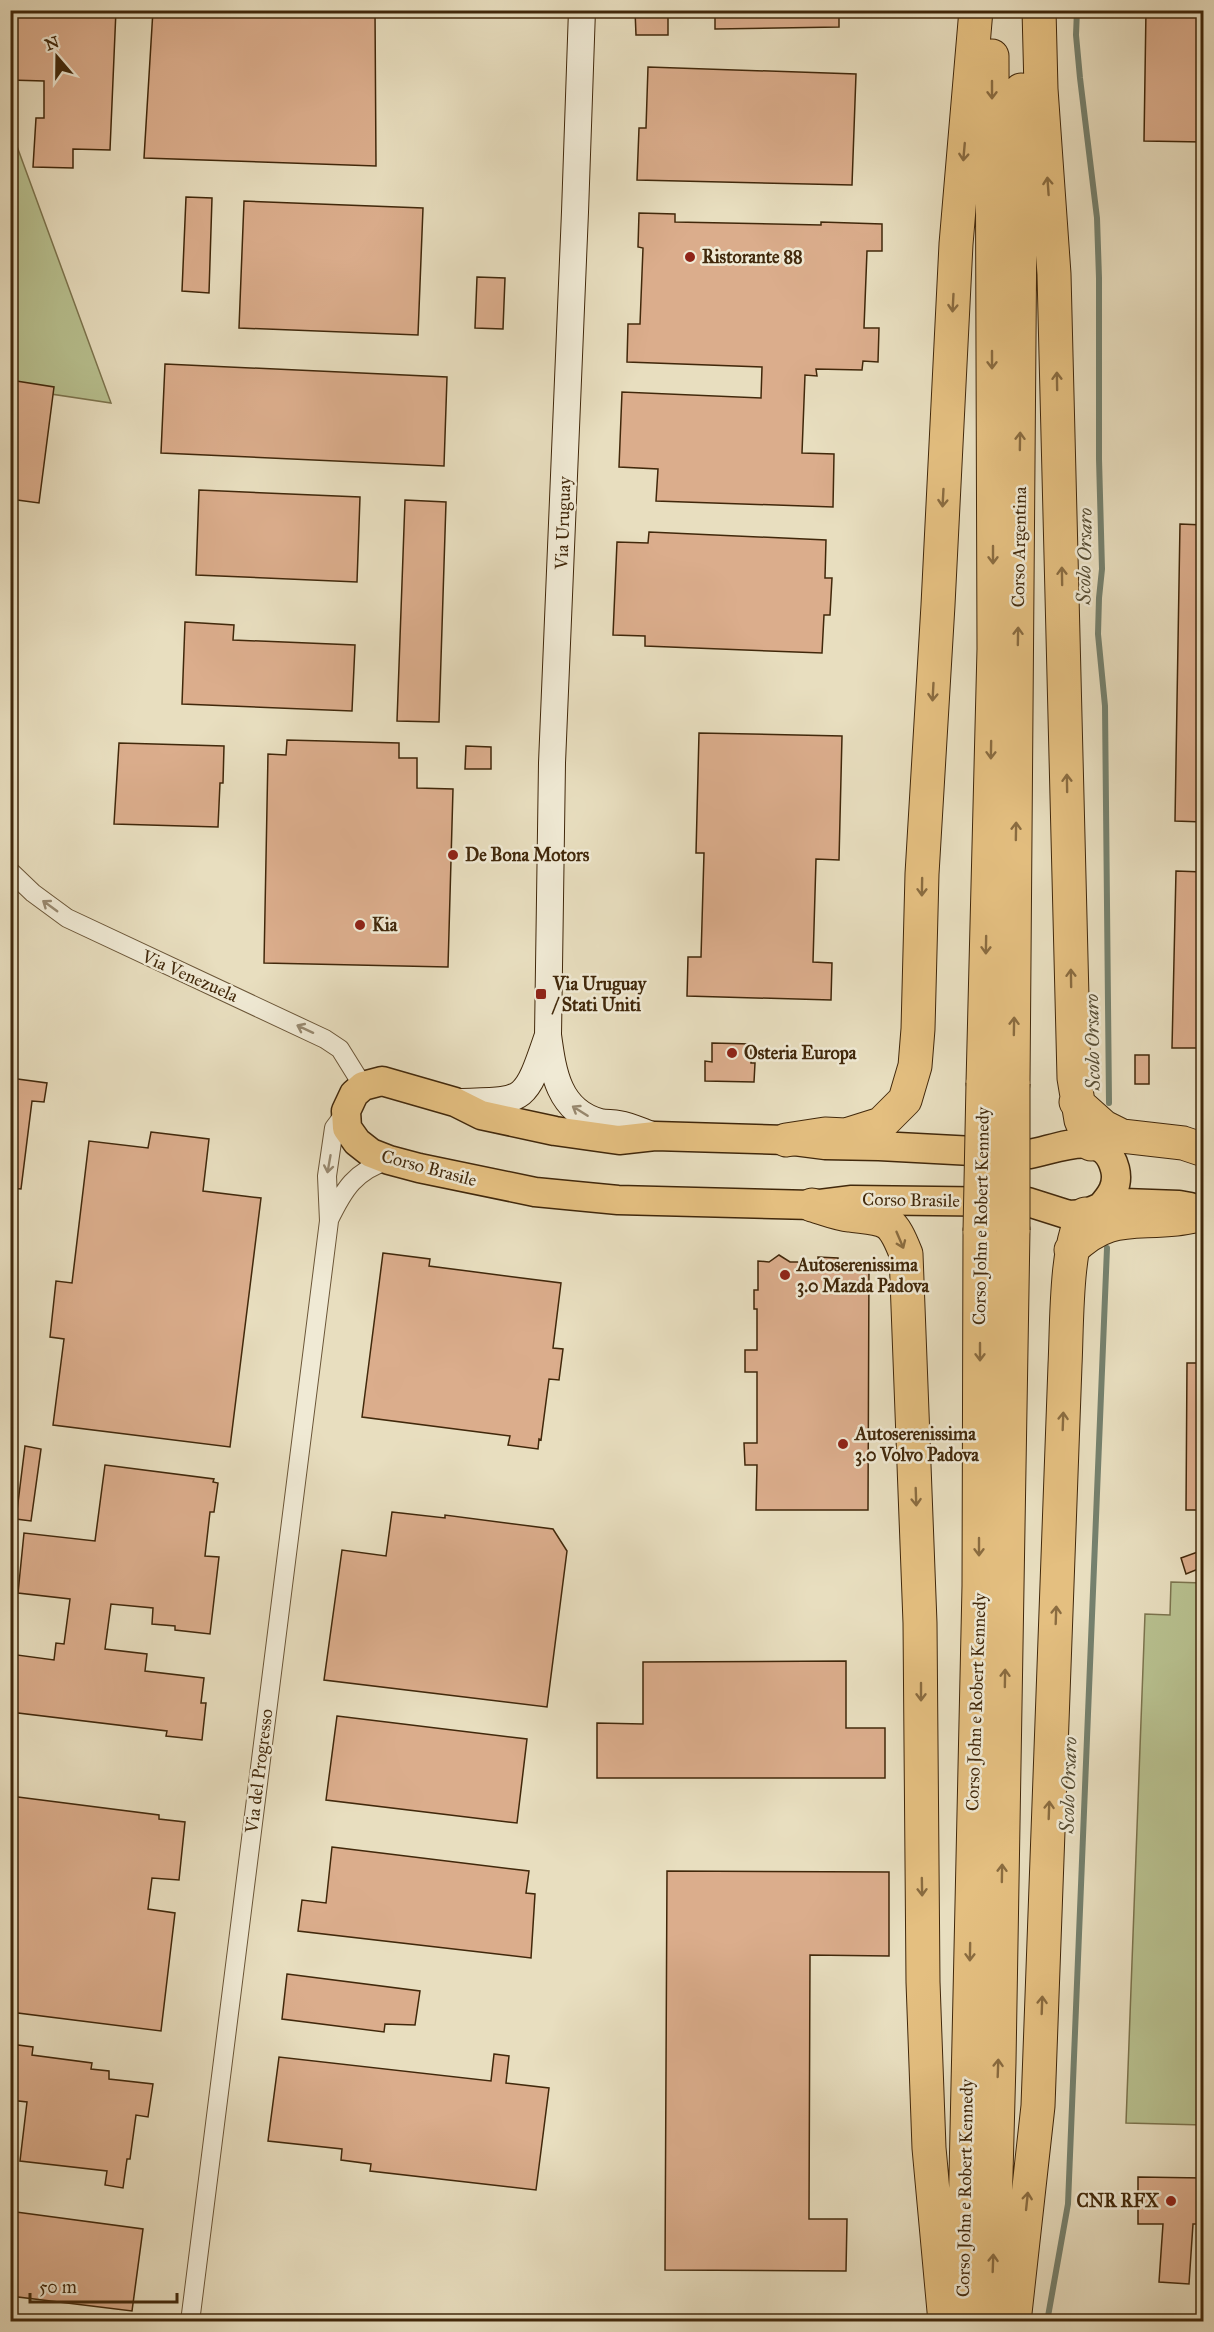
<svg xmlns="http://www.w3.org/2000/svg" width="1214" height="2332" viewBox="0 0 1214 2332" font-family="'IM FELL Great Primer',serif">
<rect width="100%" height="100%" fill="#e8debf"/>
<filter id="stains"><feTurbulence type="fractalNoise" baseFrequency=".00333" numOctaves="4"/><feColorMatrix values="0 0 0 0 .2 0 0 0 0 .09 0 0 0 0 .02 0 0 0 .5 -.17"/></filter>
<radialGradient id="worn" r=".72"><stop offset=".6" stop-color="#630" stop-opacity="0"/><stop offset="1" stop-color="#630" stop-opacity=".3"/></radialGradient>
<path fill="#b8c190" stroke="#7c744e" stroke-width="1.5" d="M11,130L111,403L11,388Z
M1171,1582L1203,1583V2125L1126,2123L1145,1614L1170,1615Z"/>
<g fill="none" stroke-linecap="round" stroke-linejoin="round">
<path stroke="#75816e" stroke-width="6" d="M1077,10L1076,35L1080,78L1097,218L1099,278V459L1102,569L1099,598L1098,634L1105,706L1109,1103
M1047,2322L1068,2204L1107,1248"/>
</g>
<path fill="#dbad8c" stroke="#41280b" stroke-width="1.5" d="M10,10H116L110,150L73,149V168L33,167L36,118H44V81L10,80Z
M153,10H375L376,166L144,158Z
M635,10H668V35H636Z
M715,10H839V27L715,29Z
M1146,10H1203V142L1144,141Z
M648,67L856,74L852,185L637,180L639,128H646Z
M186,197L212,198L209,293L182,291Z
M244,201L423,208L418,335L239,328Z
M639,213L675,214V222L821,225V222L882,224V251H867L864,328H879L878,362L863,361L862,370L816,369L817,376L805,375L802,453L834,454L833,507L656,501L658,469L619,467L622,392L761,398L762,367L627,362L628,324H640L643,248L638,247Z
M477,277L505,278L503,329L475,328Z
M165,364L447,377L444,466L161,453Z
M10,380L54,387L39,503L10,499Z
M199,490L360,497L357,582L196,575Z
M405,500L446,502L439,722L397,721Z
M1180,524L1203,525V822L1175,821Z
M649,532L826,540L825,578H832L830,615H824L822,653L645,646V636L613,635L617,542L648,543Z
M185,622L234,625L233,640L355,645L352,711L182,704Z
M699,733L842,736L839,860L816,859L813,962L832,963L831,1000L687,996L688,957H701L704,853H696Z
M287,740L399,743V758H417V788L453,789L448,967L264,963L268,754L286,755Z
M119,743L224,746L223,783H220L218,827L114,824Z
M466,746L491,747V769H465Z
M1176,871L1203,872V1048H1172Z
M712,1043L751,1044V1063H755L754,1082L705,1081V1061L712,1062Z
M1135,1055H1149V1084H1135Z
M10,1078L47,1083L44,1102L32,1101L21,1189L10,1188Z
M151,1132L209,1139L203,1191L261,1198L230,1447L53,1425L64,1339L50,1337L56,1281L72,1283L89,1141L148,1148Z
M383,1253L430,1259L429,1266L561,1283L553,1348L563,1349L559,1380L549,1379L541,1440L539,1439L538,1449L508,1445L510,1436L362,1417Z
M779,1255L790,1262H818V1257L838,1258V1262L869,1263L868,1510H756L757,1465H745L744,1443H757V1372H745V1350H757V1309H754V1290H758V1261L769,1262Z
M1187,1363H1203V1510H1186Z
M25,1446L41,1449L31,1521L16,1519Z
M105,1465L214,1479L213,1482L218,1483L214,1512H210L205,1556L219,1557L210,1634L175,1630V1626L152,1624L153,1608L111,1604L105,1649L147,1654L145,1671L204,1678L201,1703H206L202,1740L166,1736L167,1731L10,1712V1654L54,1660L56,1643L64,1644L70,1599L18,1593L24,1533L95,1541Z
M392,1512L445,1518V1515L553,1529L567,1551L547,1707L324,1680L342,1550L386,1556Z
M1203,1550V1567L1186,1574L1181,1558Z
M846,1661V1728H885V1778H597V1723L643,1724V1662Z
M337,1716L527,1739L517,1823L326,1800Z
M10,1796L159,1815V1819L185,1822L179,1880L152,1878L148,1909L175,1913L161,2031L10,2012Z
M332,1847L529,1871L526,1893L535,1894L531,1958L298,1931L302,1900L326,1903Z
M667,1871L889,1872V1956L810,1955L809,2219H847L846,2271L665,2270Z
M287,1974L420,1991L415,2025L385,2024L384,2032L282,2019Z
M10,2044L33,2047L32,2055L92,2063L91,2069L109,2071V2079L153,2084L148,2117L136,2115L130,2159H127L123,2188L105,2185L107,2171L20,2161L27,2102L10,2100Z
M494,2054L509,2056L506,2083L549,2088L536,2190L370,2171L371,2164L341,2160L342,2149L268,2141L279,2057L491,2081Z
M1138,2177L1203,2178V2224H1193L1189,2284L1159,2282L1163,2224H1138Z
M16,2212L143,2229L132,2311L10,2296V2256Z"/>
<g fill="none" stroke-linecap="round" stroke-linejoin="round">
<g stroke="#6b5638" stroke-width="20">
<path id="street" d="M10,871L33,893L67,918L325,1039L340,1049L363,1086
M329,1220C344,1189 355,1171 389,1160
M190,2322L329,1221L327,1176L334,1128L346,1112"/>
</g>
<g stroke="#41280b" stroke-width="28">
<path id="secondary" d="M582,10L575,212L552,763L548,1035C553,1071 558,1111 600,1122C606,1123 613,1123 619,1124C631,1126 643,1132 655,1136
M455,1102C524,1100 524,1106 547,1038"/>
</g>
<g stroke="#41280b" stroke-width="31">
<path id="primary" d="M1101,1207C1111,1196 1119,1185 1115,1169C1104,1126 1058,1149 1030,1154L879,1146L825,1145L786,1140L655,1136L619,1140L555,1131L481,1115L455,1102L382,1081L363,1086L354,1094L346,1111L347,1128L357,1142L371,1153L389,1160L419,1168L535,1192L618,1200L812,1205L852,1200L1028,1202L1069,1215L1085,1214L1101,1207L1124,1203L1179,1205L1190,1207"/>
</g>
<g stroke="#41280b" stroke-width="35">
<path id="highway" d="M1039,10L1041,89L1054,274L1074,1078L1081,1120L1091,1144
M983,1083L994,649L992,56
M1013,1084L1021,90
M1076,1102L1104,1127L1122,1136L1183,1143L1204,1150
M786,1140L825,1134L846,1135L881,1124L905,1100L915,1066L918,1029L922,874L938,605L956,244L976,10
M812,1205C824,1208 837,1214 849,1215C887,1220 891,1216 906,1254L920,1623L923,1982L929,2148L945,2322
M1071,1250C1108,1214 1131,1224 1176,1219C1185,1218 1194,1216 1204,1214
M963,2312L979,1586L980,1231
M992,2322L999,2062L1013,1230
M1014,2322L1038,2106L1065,1365C1067,1329 1065,1240 1085,1214"/>
</g>
<use href="#street" stroke="#f0ead5" stroke-width="18"/>
<use href="#secondary" stroke="#f0ead5" stroke-width="26"/>
<use href="#primary" stroke="#e4bf80" stroke-width="28"/>
<use href="#highway" stroke="#e4bf80" stroke-width="33"/>
<g stroke="#41280b" stroke-width="35" stroke-linecap="butt">
<path id="highway-bridge" d="M1013,1230V1084
M980,1231L983,1083"/>
</g>
<use href="#highway-bridge" stroke="#e4bf80" stroke-width="33"/>
</g>
<defs><path id="oneway-shaft" d="M-6 0H5M1.5-3L5.5 0L1.5 3" fill="none" stroke-width="1.6" stroke-linecap="round" stroke-linejoin="round" transform="scale(1.5)"/></defs>
<g stroke="#8a6c40">
<use href="#oneway-shaft" transform="translate(992 90) rotate(90)"/>
<use href="#oneway-shaft" transform="translate(964 152) rotate(95)"/>
<use href="#oneway-shaft" transform="translate(1048 186) rotate(-94)"/>
<use href="#oneway-shaft" transform="translate(953 303) rotate(93)"/>
<use href="#oneway-shaft" transform="translate(992 360) rotate(90)"/>
<use href="#oneway-shaft" transform="translate(1057 381) rotate(-91)"/>
<use href="#oneway-shaft" transform="translate(1020 441) rotate(-89)"/>
<use href="#oneway-shaft" transform="translate(943 498) rotate(93)"/>
<use href="#oneway-shaft" transform="translate(993 555) rotate(90)"/>
<use href="#oneway-shaft" transform="translate(1062 576) rotate(-91)"/>
<use href="#oneway-shaft" transform="translate(1018 636) rotate(-89)"/>
<use href="#oneway-shaft" transform="translate(933 692) rotate(93)"/>
<use href="#oneway-shaft" transform="translate(991 750) rotate(91)"/>
<use href="#oneway-shaft" transform="translate(1067 783) rotate(-91)"/>
<use href="#oneway-shaft" transform="translate(1016 831) rotate(-89)"/>
<use href="#oneway-shaft" transform="translate(922 887) rotate(91)"/>
<use href="#oneway-shaft" transform="translate(986 945) rotate(91)"/>
<use href="#oneway-shaft" transform="translate(1071 978) rotate(-91)"/>
<use href="#oneway-shaft" transform="translate(1014 1026) rotate(-89)"/>
<use href="#oneway-shaft" transform="translate(900 1240) rotate(67)"/>
<use href="#oneway-shaft" transform="translate(980 1352) rotate(90)"/>
<use href="#oneway-shaft" transform="translate(1063 1421) rotate(-88)"/>
<use href="#oneway-shaft" transform="translate(916 1497) rotate(88)"/>
<use href="#oneway-shaft" transform="translate(979 1547) rotate(90)"/>
<use href="#oneway-shaft" transform="translate(1056 1615) rotate(-88)"/>
<use href="#oneway-shaft" transform="translate(1005 1678) rotate(-89)"/>
<use href="#oneway-shaft" transform="translate(921 1692) rotate(90)"/>
<use href="#oneway-shaft" transform="translate(1049 1810) rotate(-88)"/>
<use href="#oneway-shaft" transform="translate(1002 1873) rotate(-89)"/>
<use href="#oneway-shaft" transform="translate(922 1887) rotate(89)"/>
<use href="#oneway-shaft" transform="translate(970 1952) rotate(91)"/>
<use href="#oneway-shaft" transform="translate(1042 2005) rotate(-88)"/>
<use href="#oneway-shaft" transform="translate(998 2068) rotate(-88)"/>
<use href="#oneway-shaft" transform="translate(1027 2201) rotate(-84)"/>
<use href="#oneway-shaft" transform="translate(993 2263) rotate(-88)"/>
</g>
<g stroke="#988970">
<use href="#oneway-shaft" transform="translate(50 906) rotate(-144)"/>
<use href="#oneway-shaft" transform="translate(305 1029) rotate(-155)"/>
<use href="#oneway-shaft" transform="translate(580 1111) rotate(-148)"/>
<use href="#oneway-shaft" transform="translate(329 1164) rotate(100)"/>
</g>
<g fill="#8f2418" stroke="#f0ead5" stroke-width="2">
<circle cx="690" cy="257" r="6"/>
<circle cx="453" cy="855" r="6"/>
<circle cx="360" cy="925" r="6"/>
<rect x="535" y="988" width="12" height="12" rx="3"/>
<circle cx="732" cy="1053" r="6"/>
<circle cx="785" cy="1275" r="6"/>
<circle cx="843" cy="1444" r="6"/>
<circle cx="1171" cy="2201" r="6"/>
</g>
<g text-anchor="middle" dominant-baseline="central" stroke-width="5" stroke-linejoin="round" paint-order="stroke">
<g font-size="18" font-weight="bold" fill="#41280b" stroke="#f0ead5" text-anchor="start">
<text x="702" y="257">Ristorante 88</text>
<text x="465" y="855">De Bona Motors</text>
<text x="372" y="925">Kia</text>
<text x="553" y="984">Via Uruguay<tspan x="553" dy="21">/ Stati Uniti</tspan></text>
<text x="744" y="1053">Osteria Europa</text>
<text x="797" y="1265">Autoserenissima<tspan x="797" dy="21">3.0 Mazda Padova</tspan></text>
<text x="855" y="1434">Autoserenissima<tspan x="855" dy="21">3.0 Volvo Padova</tspan></text>
<text x="1159" y="2201" text-anchor="end">CNR RFX</text>
</g>
<g font-size="18" fill="#41280b" stroke="#f0ead5">
<text transform="translate(563 523) rotate(-88)">Via Uruguay</text>
<text transform="translate(1019 547) rotate(-89)">Corso Argentina</text>
<text transform="translate(190 976) rotate(24)">Via Venezuela</text>
<text transform="translate(429 1168) rotate(15)">Corso Brasile</text>
<text transform="translate(911 1200) rotate(1)">Corso Brasile</text>
<text transform="translate(981 1216) rotate(-89)">Corso John e Robert Kennedy</text>
<text transform="translate(976 1702) rotate(-88)">Corso John e Robert Kennedy</text>
<text transform="translate(259 1771) rotate(-83)">Via del Progresso</text>
<text transform="translate(965 2188) rotate(-89)">Corso John e Robert Kennedy</text>
</g>
<g font-size="20" font-style="italic" fill="#564d34" stroke="#f0ead5">
<text transform="translate(1084 556) rotate(-89)">Scolo Orsaro</text>
<text transform="translate(1092 1042) rotate(-91)">Scolo Orsaro</text>
<text transform="translate(1068 1785) rotate(-88)">Scolo Orsaro</text>
</g>
</g>
<rect width="1214" height="2332" fill="none" stroke="#e8debf" stroke-width="36"/>
<rect x="12" y="12" width="1190" height="2308" fill="none" stroke="#41280b" stroke-width="3"/>
<rect x="18" y="18" width="1178" height="2296" fill="none" stroke="#41280b" stroke-width="1.5"/>
<g transform="translate(57 57) rotate(340)" stroke="#f0ead5" stroke-width="4.5" paint-order="stroke">
<path d="M0-4.5L10 22L0 15L-10 22Z" fill="#41280b"/>
<text y="-9" font-size="16" font-weight="bold" text-anchor="middle" fill="#41280b">N</text>
</g>
<path d="M30 2293v9h147v-9" fill="none" stroke="#41280b" stroke-width="3"/>
<text x="39" y="2293" font-size="18" fill="#41280b" stroke="#f0ead5" stroke-width="4.5" paint-order="stroke">50 m</text>
<rect width="100%" height="100%" filter="url(#stains)"/>
<rect width="100%" height="100%" fill="url(#worn)"/>
</svg>
